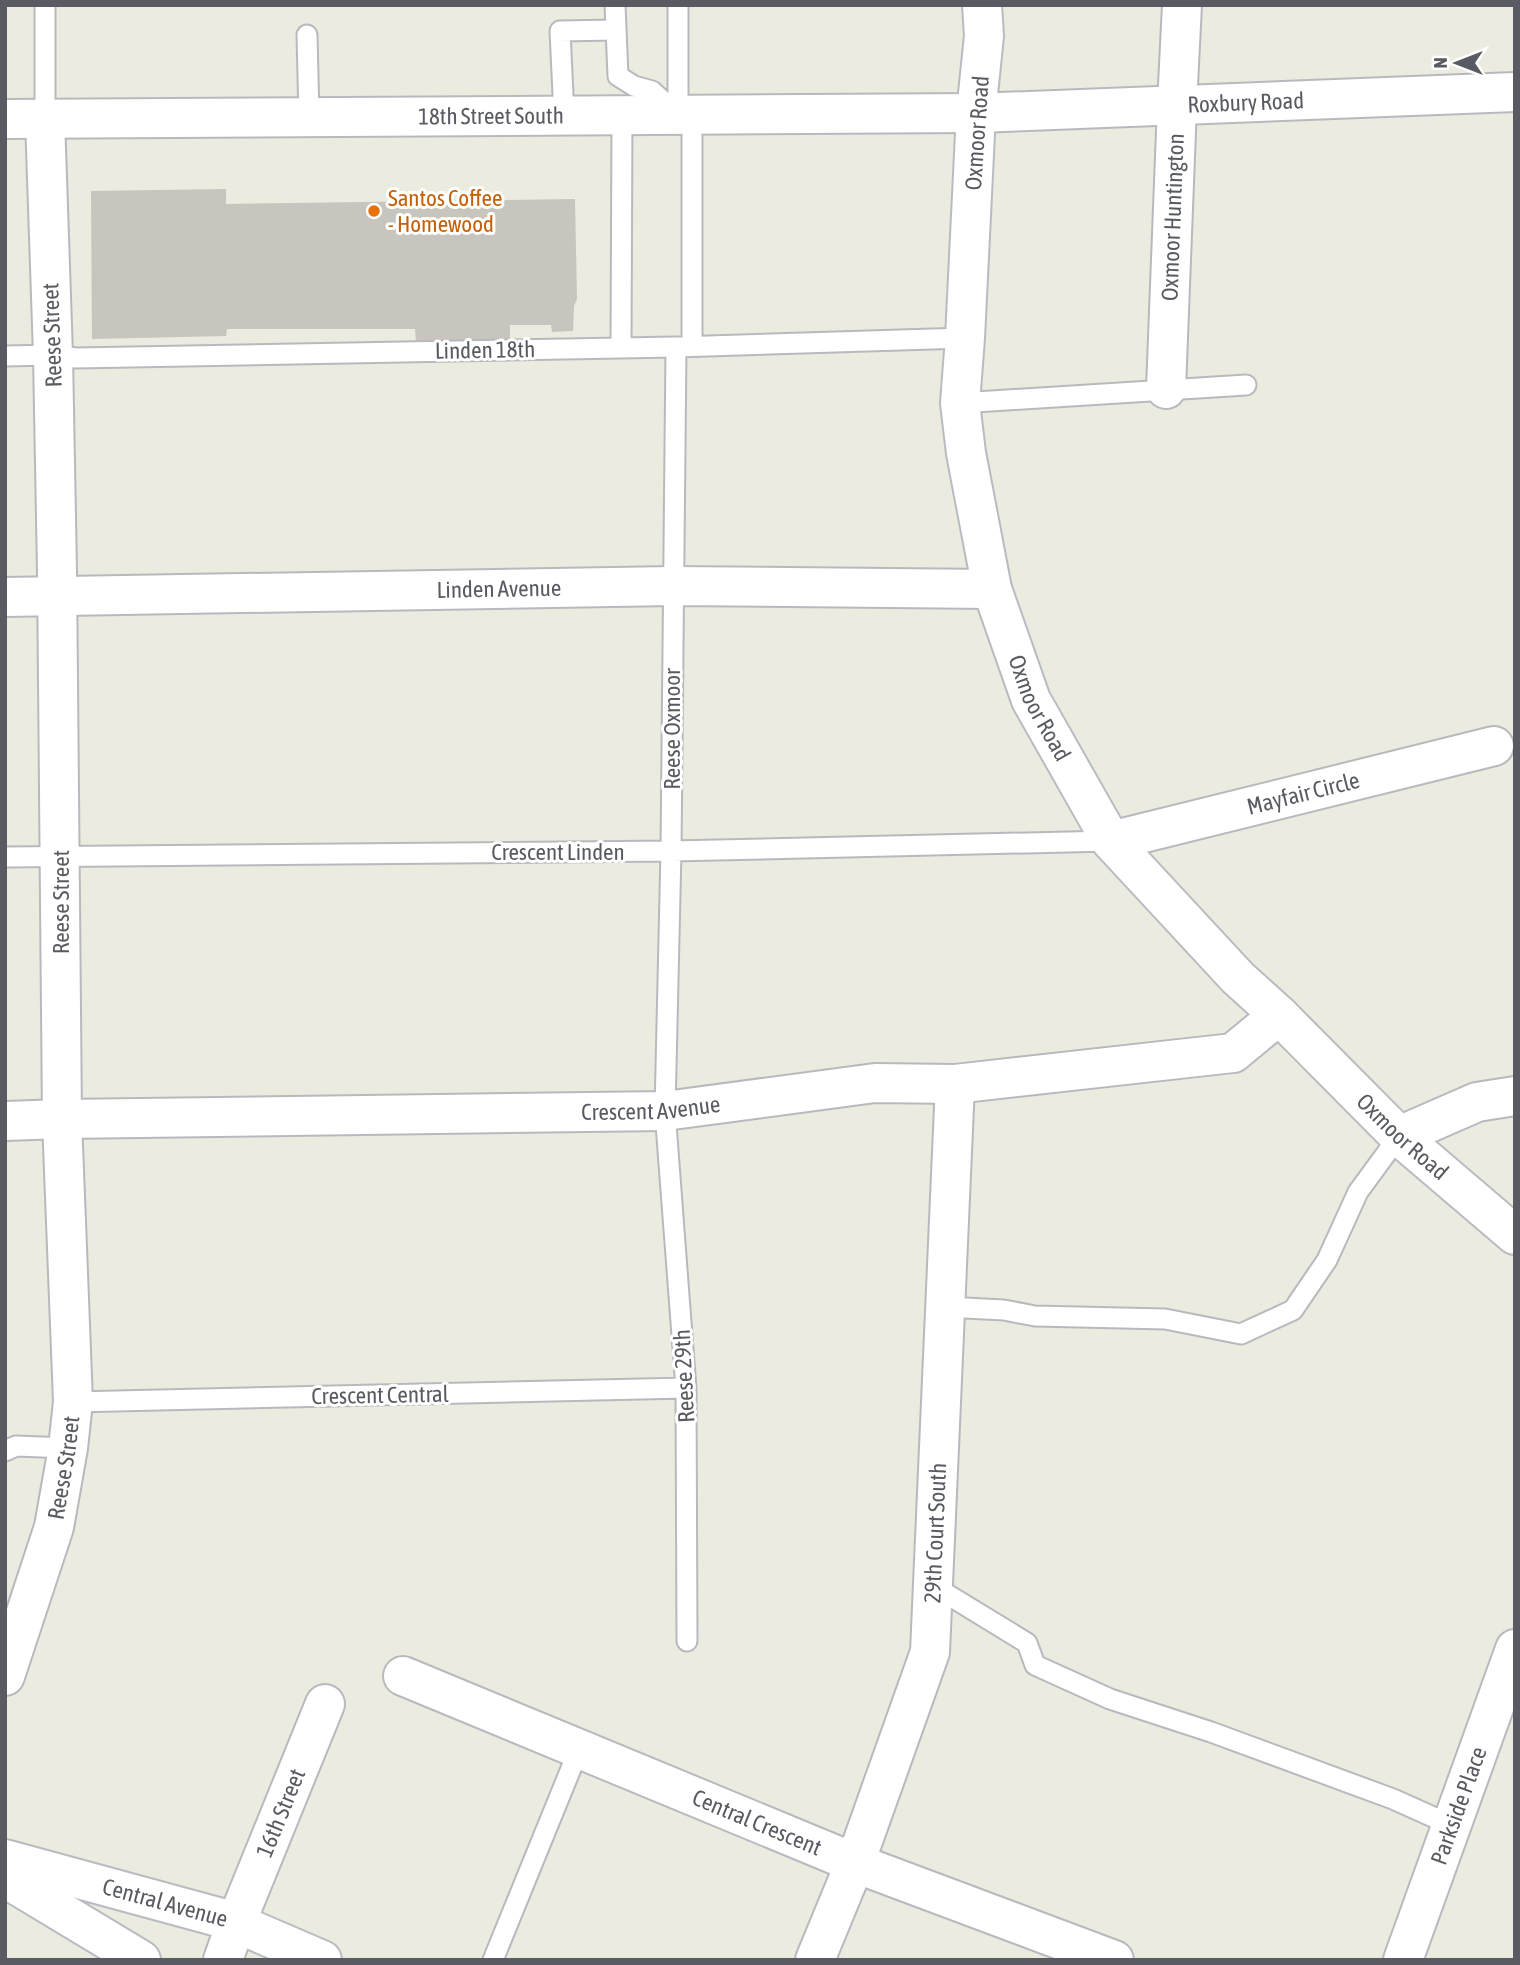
<svg xmlns="http://www.w3.org/2000/svg" width="1520" height="1965" viewBox="0 0 1520 1965" font-family="'Asap Condensed',sans-serif">
<rect width="100%" height="100%" fill="#ecebdf"/>
<path fill="#c7c5bd" d="M226,189V204L575,199L577,299L574,306L573,331L552,332L551,325H510V340L416,342L415,329H227L226,336L92,339L91,191Z"/>
<g fill="none" stroke-linecap="round" stroke-linejoin="round">
<g stroke="#b8b9bf" stroke-width="23">
<path id="service" d="M615,5L618,76L634,86L652,91L675,112
M678,5V115
M307,35L309,118
M692,115V346
M564,116L560,31L615,30
M45,119V5
M676,347L671,851L665,1111L686,1388L687,1641
M621,348L622,115
M5,356L53,355L76,358L676,347L965,338
M960,403L1246,385
M5,857L671,851L1111,841
M945,1307L1004,1310L1035,1316L1165,1319L1241,1334L1293,1310L1327,1260L1358,1192L1399,1136
M73,1402L686,1388
M5,1451L16,1446L68,1448
M932,1585L1027,1643L1035,1665L1110,1699L1211,1732L1393,1799L1451,1825
M493,1960L579,1749"/>
</g>
<g stroke="#b8b9bf" stroke-width="42">
<g id="minor">
<path id="s1" d="M976,113L1515,92"/>
<path id="s2" d="M1166,389L1177,105L1182,5"/>
<path id="s3" d="M5,597L673,586L992,589"/>
<path id="s4" d="M1111,841L1494,746"/>
<path id="s5" d="M5,1121L62,1119L665,1111L875,1083L955,1084L1233,1053L1279,1015"/>
<path d="M1399,1136L1477,1102L1515,1096"/>
<path id="s6" d="M5,1676L54,1527L68,1448L73,1402L62,1119L57,572L53,355L45,119"/>
<path id="s7" d="M403,1676L855,1863L1114,1960"/>
<path id="s8" d="M223,1960L236,1923L325,1704"/>
<path id="s9" d="M815,1960L855,1863L930,1652L955,1084"/>
<path id="s10" d="M1403,1960L1515,1649"/>
</g>
</g>
<g stroke="#b8b9bf" stroke-width="42">
<g id="tertiary">
<path id="s11" d="M5,119L976,113"/>
</g>
</g>
<g stroke="#b8bbc2" stroke-width="42">
<g id="secondary">
<path id="s12" d="M982,5L984,36L976,113L965,338L960,403L966,453L992,589L1031,700L1111,841L1238,978L1279,1015L1399,1136L1515,1235"/>
<path id="s13" d="M5,1859L229,1920L322,1960"/>
<path d="M5,1878L141,1960"/>
</g>
</g>
<use href="#service" stroke="#fff" stroke-width="19"/>
<use href="#minor" stroke="#fff" stroke-width="38"/>
<use href="#tertiary" stroke="#fff" stroke-width="38"/>
<use href="#secondary" stroke="#fff" stroke-width="38"/>
</g>
<circle fill="#e8710a" stroke="#fff" stroke-width="2.5" cx="374" cy="211" r="7"/>
<g text-anchor="middle" dominant-baseline="central" stroke-width="6" stroke-linejoin="round" paint-order="stroke">
<g font-size="23" fill="#585b61" stroke="#fff">
<text stroke="none"><textPath href="#s1" startOffset="270">Roxbury Road</textPath></text>
<text stroke="none"><textPath href="#s11" startOffset="486">18th Street South</textPath></text>
<text transform="translate(977 133) rotate(-86)">Oxmoor Road</text>
<text stroke="none"><textPath href="#s2" startOffset="172">Oxmoor Huntington</textPath></text>
<text transform="translate(52 335) rotate(-92)">Reese Street</text>
<text transform="translate(485 350) rotate(-1)">Linden 18th</text>
<text stroke="none"><textPath href="#s3" startOffset="494">Linden Avenue</textPath></text>
<text stroke="none"><textPath href="#s12" startOffset="716">Oxmoor Road</textPath></text>
<text transform="translate(672 729) rotate(-90)">Reese Oxmoor</text>
<text stroke="none"><textPath href="#s4" startOffset="198">Mayfair Circle</textPath></text>
<text x="558" y="852">Crescent Linden</text>
<text transform="translate(61 902) rotate(-90)">Reese Street</text>
<text stroke="none"><textPath href="#s5" startOffset="646">Crescent Avenue</textPath></text>
<text stroke="none"><textPath href="#s12" startOffset="1283">Oxmoor Road</textPath></text>
<text transform="translate(684 1376) rotate(-93)">Reese 29th</text>
<text transform="translate(380 1395) rotate(-1)">Crescent Central</text>
<text stroke="none"><textPath href="#s6" startOffset="217">Reese Street</textPath></text>
<text stroke="none"><textPath href="#s9" startOffset="448">29th Court South</textPath></text>
<text stroke="none"><textPath href="#s10" startOffset="164">Parkside Place</textPath></text>
<text stroke="none"><textPath href="#s8" startOffset="158">16th Street</textPath></text>
<text stroke="none"><textPath href="#s7" startOffset="383">Central Crescent</textPath></text>
<text stroke="none"><textPath href="#s13" startOffset="166">Central Avenue</textPath></text>
</g>
<g font-size="23" fill="#c56008" stroke="#fff" text-anchor="start">
<text x="388" y="198">Santos Coffee<tspan x="388" dy="26">- Homewood</tspan></text>
</g>
</g>
<rect width="1520" height="1965" fill="none" stroke="#585b61" stroke-width="14"/>
<g transform="translate(1457 63) rotate(270)" stroke="#ffffff" stroke-width="5" paint-order="stroke">
<path d="M0-5L12 26L0 18L-12 26Z" fill="#585b61"/>
<text y="-10" font-size="19" font-weight="bold" text-anchor="middle" fill="#585b61">N</text>
</g>
</svg>
